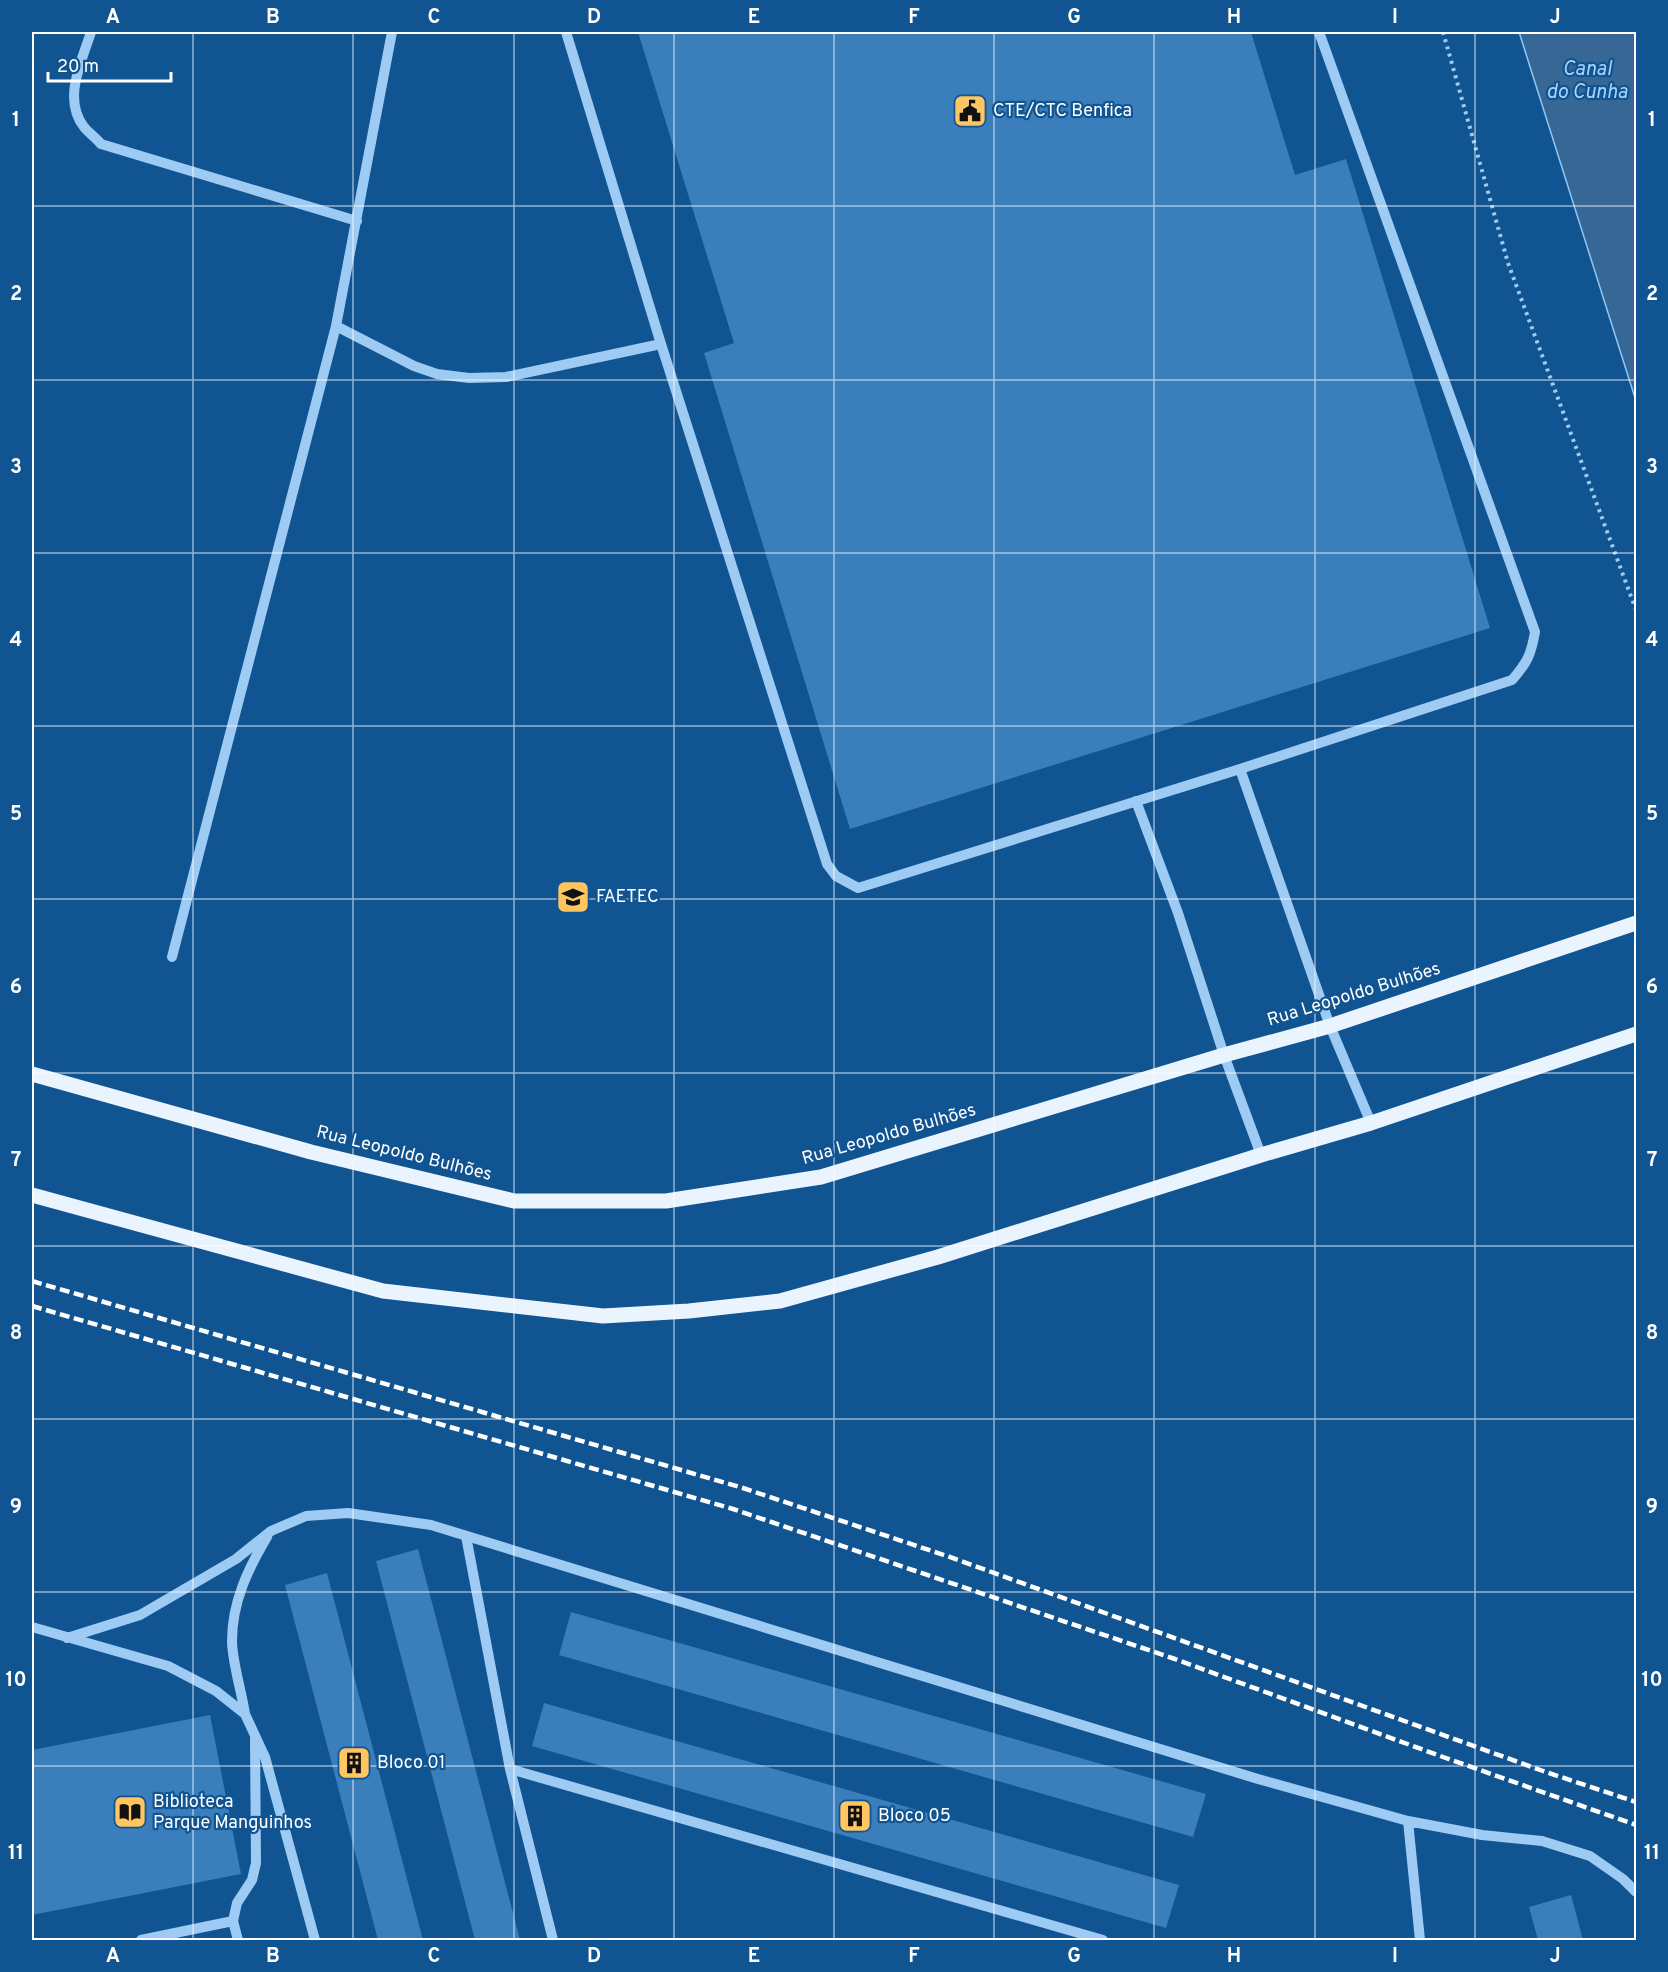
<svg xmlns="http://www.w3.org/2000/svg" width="1668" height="1972" viewBox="0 0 1668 1972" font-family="Overpass,sans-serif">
<rect width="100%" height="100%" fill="#115492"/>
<path fill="#376895" stroke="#90c7f6" stroke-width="1.5" d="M1519,32H1636V401Z"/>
<path fill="#3a7ebb" d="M638,32H1251L1295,175L1346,159L1490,628L850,829L704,353L734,343Z
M418,1549L520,1940H475L376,1561Z
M327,1573L423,1940H378L285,1585Z
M571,1612L1206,1794L1193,1837L559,1655Z
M544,1703L1179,1885L1166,1928L532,1746Z
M210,1715L241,1874L32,1915V1750Z
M1571,1895L1583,1940H1538L1529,1907Z"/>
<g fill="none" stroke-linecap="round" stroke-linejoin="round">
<path stroke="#9ecbf3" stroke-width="4" stroke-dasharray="3 4.5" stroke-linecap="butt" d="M1443,32L1508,263L1636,610"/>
<path stroke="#9ecbf3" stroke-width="10" d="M91,32C82,61 62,99 84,127C89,133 96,138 101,144L357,221
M566,32L661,344L827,864L836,876L858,888L1240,769L1512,680C1527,663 1531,655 1535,632L1319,32
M336,326L414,366L437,374L469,378L506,377L661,344
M1240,769L1330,1026L1371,1123
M1136,801L1178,913L1224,1055L1261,1155
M172,957L336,326L392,32
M466,1536L510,1769L553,1940
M32,1627L168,1666L216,1691L245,1714L265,1757L315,1940
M67,1638L140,1615L236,1559L271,1531L306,1516L348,1513L431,1525L1258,1779L1408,1821L1482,1835L1542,1841L1590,1856L1623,1879L1636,1892
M245,1714C242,1693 232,1661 232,1641C232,1602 248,1569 267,1537
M510,1769L1103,1940
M1408,1821L1420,1940
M141,1940L233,1921
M238,1940L233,1921L237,1903L252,1880L256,1863L255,1739"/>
<path stroke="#eaf4ff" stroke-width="15" d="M32,1074L311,1152L514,1201H666L821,1177L1224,1055L1330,1026L1636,923
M32,1195L383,1291L603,1316L689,1311L780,1301L938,1257L1261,1155L1371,1123L1636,1034"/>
<path stroke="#fff" stroke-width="4.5" stroke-dasharray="10 4.5" stroke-linecap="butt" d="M32,1281L743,1488L947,1556L1543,1771L1636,1802
M32,1306L733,1509L1175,1659L1443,1757L1636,1825"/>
</g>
<path fill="none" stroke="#fff" stroke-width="1.5" stroke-opacity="0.55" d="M193,32V1940M353,32V1940M514,32V1940M674,32V1940M834,32V1940M994,32V1940M1154,32V1940M1315,32V1940M1475,32V1940M32,206H1636M32,380H1636M32,553H1636M32,726H1636M32,899H1636M32,1073H1636M32,1246H1636M32,1419H1636M32,1592H1636M32,1766H1636"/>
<defs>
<g id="civic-square" transform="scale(1.725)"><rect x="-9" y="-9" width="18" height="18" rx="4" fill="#ffc560" stroke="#115492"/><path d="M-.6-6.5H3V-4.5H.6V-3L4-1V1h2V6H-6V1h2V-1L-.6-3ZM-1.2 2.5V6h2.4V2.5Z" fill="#111"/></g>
<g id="school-square" transform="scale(1.725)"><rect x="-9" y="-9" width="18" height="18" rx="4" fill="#ffc560" stroke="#115492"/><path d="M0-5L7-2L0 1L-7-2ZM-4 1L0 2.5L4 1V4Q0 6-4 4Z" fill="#111"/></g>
<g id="building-square" transform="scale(1.725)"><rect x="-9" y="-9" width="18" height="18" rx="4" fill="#ffc560" stroke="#115492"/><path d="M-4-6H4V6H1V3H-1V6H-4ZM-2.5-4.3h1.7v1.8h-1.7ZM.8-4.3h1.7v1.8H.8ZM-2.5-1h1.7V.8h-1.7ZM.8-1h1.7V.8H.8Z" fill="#111"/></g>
<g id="library-square" transform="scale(1.725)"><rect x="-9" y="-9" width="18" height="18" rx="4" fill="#ffc560" stroke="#115492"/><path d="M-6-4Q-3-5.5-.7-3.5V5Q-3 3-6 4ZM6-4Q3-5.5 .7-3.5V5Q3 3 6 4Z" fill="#111"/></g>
</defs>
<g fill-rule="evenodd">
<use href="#civic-square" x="970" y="111"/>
<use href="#school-square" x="573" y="897"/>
<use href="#building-square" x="354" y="1763"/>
<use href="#library-square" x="130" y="1812"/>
<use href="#building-square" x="855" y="1816"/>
</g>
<g text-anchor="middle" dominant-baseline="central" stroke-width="4.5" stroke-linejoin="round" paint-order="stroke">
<g font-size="18" fill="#fff" stroke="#115492" text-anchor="start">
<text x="993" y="111">CTE/CTC Benfica</text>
<text x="596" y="897">FAETEC</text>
<text x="377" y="1763">Bloco 01</text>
<text x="153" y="1802">Biblioteca<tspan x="153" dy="21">Parque Manguinhos</tspan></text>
<text x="878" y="1816">Bloco 05</text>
</g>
<g font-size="18" fill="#fff" stroke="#115492">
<text transform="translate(1354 995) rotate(-17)">Rua Leopoldo Bulhões</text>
<text transform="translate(889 1135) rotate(-16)">Rua Leopoldo Bulhões</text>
<text transform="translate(404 1154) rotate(14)">Rua Leopoldo Bulhões</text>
</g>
<g font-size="20" font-style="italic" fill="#aad5fa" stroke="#115492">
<text x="1587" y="70">Canal<tspan x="1587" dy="23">do Cunha</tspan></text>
</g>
</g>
<rect width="1668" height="1972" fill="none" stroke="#115492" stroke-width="66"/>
<path d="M48 72v9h123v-9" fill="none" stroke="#ffffff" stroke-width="3"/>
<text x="57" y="72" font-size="18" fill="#ffffff" stroke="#115492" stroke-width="4.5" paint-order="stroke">20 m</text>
<rect x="33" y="33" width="1602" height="1906" fill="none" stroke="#fff" stroke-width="2"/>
<g font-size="20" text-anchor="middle" font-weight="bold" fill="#fff">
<text x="113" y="23">A</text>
<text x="273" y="23">B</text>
<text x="434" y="23">C</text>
<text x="594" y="23">D</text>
<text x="754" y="23">E</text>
<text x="914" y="23">F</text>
<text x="1074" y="23">G</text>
<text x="1234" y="23">H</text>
<text x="1395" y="23">I</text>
<text x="1555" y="23">J</text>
<text x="16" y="126">1</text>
<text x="1652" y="126">1</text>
<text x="16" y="300">2</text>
<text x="1652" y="300">2</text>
<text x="16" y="473">3</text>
<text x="1652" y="473">3</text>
<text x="16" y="646">4</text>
<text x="1652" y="646">4</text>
<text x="16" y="820">5</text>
<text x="1652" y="820">5</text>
<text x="16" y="993">6</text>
<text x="1652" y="993">6</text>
<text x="16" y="1166">7</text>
<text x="1652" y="1166">7</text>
<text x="16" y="1339">8</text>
<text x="1652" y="1339">8</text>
<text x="16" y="1513">9</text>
<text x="1652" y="1513">9</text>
<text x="16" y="1686">10</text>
<text x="1652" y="1686">10</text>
<text x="16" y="1859">11</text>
<text x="1652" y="1859">11</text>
<text x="113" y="1962">A</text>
<text x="273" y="1962">B</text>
<text x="434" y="1962">C</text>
<text x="594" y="1962">D</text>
<text x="754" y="1962">E</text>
<text x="914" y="1962">F</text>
<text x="1074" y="1962">G</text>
<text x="1234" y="1962">H</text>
<text x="1395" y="1962">I</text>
<text x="1555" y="1962">J</text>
</g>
</svg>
